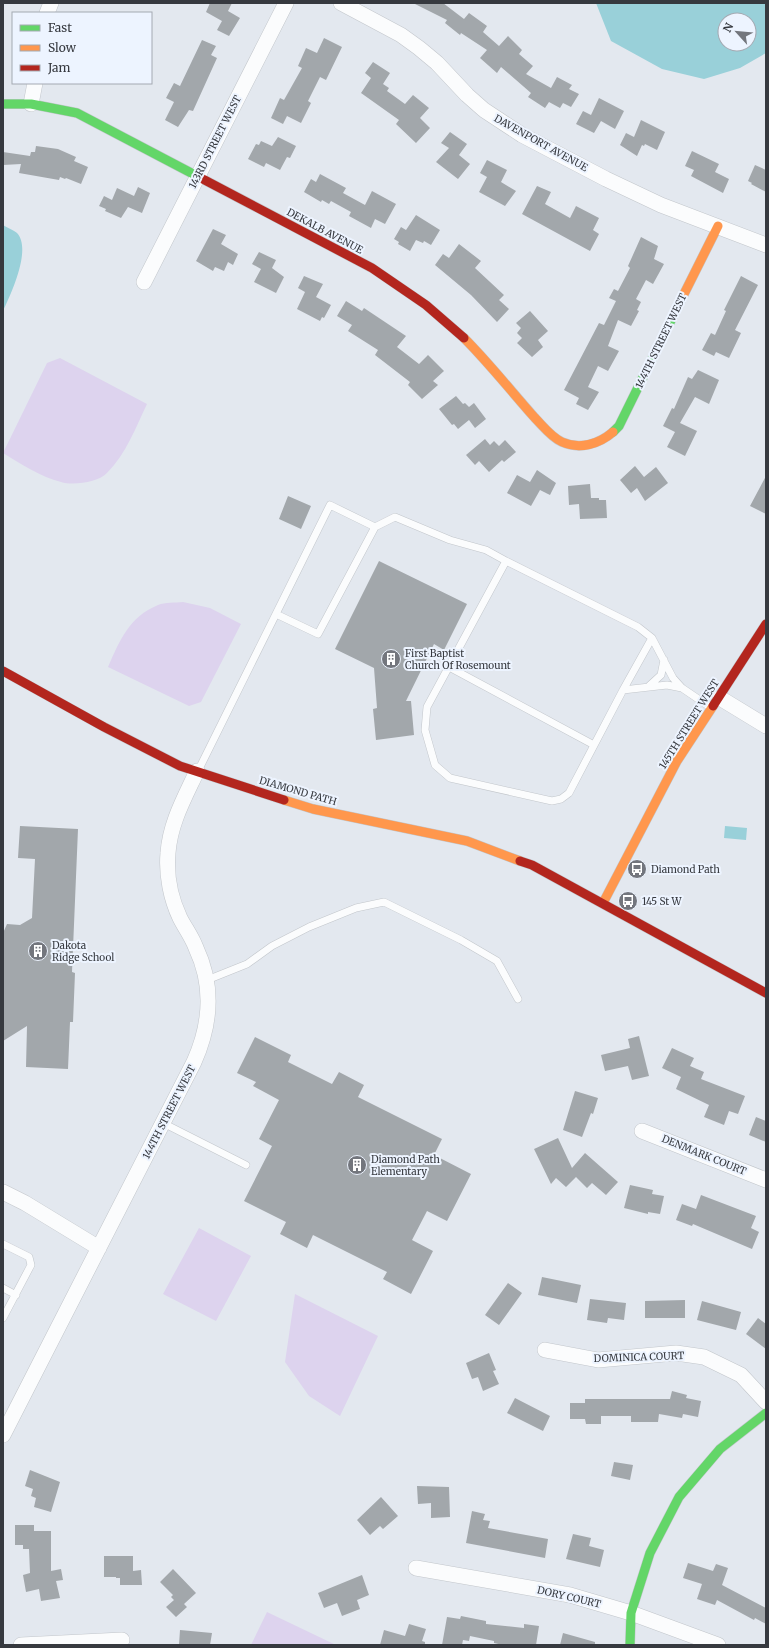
<svg xmlns="http://www.w3.org/2000/svg" width="769" height="1648" viewBox="0 0 769 1648" font-family="Merriweather,serif">
<rect width="100%" height="100%" fill="#e3e8ef"/>
<path fill="#ddd3ee" d="M60,358L147,404C136,427 126,454 107,473C99,482 73,486 61,482C41,477 21,464 3,453L47,363Z
M183,602L210,608L241,624L201,702L189,706L108,667C120,640 129,617 158,605C165,602 175,603 183,602Z
M199,1228L251,1256L216,1321L163,1294Z
M295,1294L378,1336L340,1416L309,1396L285,1362Z
M267,1612L336,1645H251Z"/>
<path fill="#99d0d9" fill-rule="evenodd" d="M596,3H766V53L740,68L704,79L662,69L611,41ZM725,20H749V44H725Z
M3,225C7,228 14,230 17,233C32,249 11,294 3,311Z
M725,826L747,828L746,840L724,838Z"/>
<path fill="#a2a7ab" d="M210,3H232L228,11L240,18L229,36L217,30L222,21L206,12Z
M413,3H443L464,19L469,13L487,26L483,32L499,46L508,36L522,50L519,54L533,66L526,74L551,88L557,77L572,85L569,89L579,94L571,107L563,103L560,108L549,102L545,108L528,97L531,93L501,67L497,73L480,58L487,50L461,33L460,35L445,23L447,20Z
M324,38L342,47L326,80L320,77L308,101L311,103L301,123L287,116L283,124L271,118L280,98L284,100L302,68L298,66L306,48L317,53Z
M202,40L216,46L211,55L217,58L193,111L189,110L178,127L165,120L174,102L166,98L174,83L180,86Z
M373,62L390,73L383,84L389,88L387,91L405,104L413,95L429,108L420,118L430,128L416,143L396,124L399,120L361,93L371,78L365,73Z
M599,98L624,111L615,129L601,121L594,133L576,124L583,111L591,115Z
M641,120L665,132L657,150L645,144L644,146L642,145L637,156L620,145L626,133L634,137Z
M450,132L467,144L459,155L470,164L458,179L436,162L449,148L441,143Z
M278,137L296,146L290,158L287,157L280,170L266,163L264,167L248,159L256,144L259,145L261,141L272,146Z
M36,146L58,149L76,157L74,161L88,167L81,184L66,178L65,179L60,177L59,180L19,173L21,164L3,165V152L30,156L31,152H35Z
M692,151L719,164L715,172L729,179L723,193L691,176L694,170L685,166Z
M487,160L507,170L501,182L516,191L505,206L479,192L487,177L480,173Z
M755,165L766,170V192L751,184L752,183L748,181Z
M320,174L346,188L343,193L365,205L372,191L396,204L385,224L375,219L371,228L349,216L351,212L331,201L329,204L322,200L321,202L304,192L311,179L316,182Z
M537,186L551,192L545,204L570,218L576,206L599,218L593,230L599,234L590,251L522,214Z
M138,187L150,193L142,213L128,207L121,218L105,211L106,209L99,206L104,196L112,200L117,188L134,196Z
M416,215L440,230L431,245L424,241L423,243L416,240L410,251L398,244L399,242L394,239L401,227L406,230Z
M213,229L226,235L221,244L238,254L233,265L228,262L224,271L215,267L213,271L196,261Z
M641,237L658,246L654,259L664,264L653,284L646,280L636,299L641,302L637,310L639,311L631,326L618,320L608,346L619,351L608,371L598,366L588,387L599,392L588,410L576,404L579,398L564,390L599,323L604,325L616,301L609,298L614,289L618,291L630,268L628,266Z
M459,244L481,261L475,268L504,295L499,300L509,309L497,322L471,295L435,265L443,254L449,258Z
M259,252L276,260L272,268L284,277L276,293L254,282L261,269L252,264Z
M304,276L323,284L316,297L331,305L324,318L322,317L320,321L297,309L305,292L298,288Z
M741,276L758,285L735,330L741,333L729,358L716,352L714,356L702,350L711,333L715,335L726,311L724,310Z
M346,301L362,311L364,308L406,336L397,347L419,364L428,355L444,371L433,381L438,385L422,399L408,385L410,382L375,355L378,350L348,331L352,325L337,316Z
M530,311L548,331L538,340L543,347L532,357L517,343L522,338L517,333L521,328L516,323Z
M698,370L719,380L709,404L695,397L680,423L697,431L685,456L667,447L675,432L663,426L672,408L674,409L688,377L692,379Z
M456,396L463,404L465,403L469,407L474,403L486,419L475,428L469,420L458,429L454,424L452,425L439,409Z
M485,439L490,445L494,441L499,446L505,440L516,452L504,462L502,460L489,472L479,461L475,465L466,455Z
M635,466L644,477L656,467L668,483L645,501L637,488L631,493L620,480Z
M537,470L556,483L550,495L540,490L531,506L507,493L517,475L530,482Z
M766,476V514L750,506Z
M590,484L591,498H599V500H606L607,518L580,519L579,504L569,505L568,486Z
M288,496L311,506L301,529L279,519Z
M379,561L467,604L444,650L434,644L406,701H411L414,735L376,740L373,709L377,708L374,668L335,649Z
M20,826L78,829L72,972L75,973L73,1022H70L68,1069L26,1067L27,1026L3,1041V933L7,924L20,925L32,918L35,859L18,858Z
M639,1036L649,1076L632,1080L628,1066L605,1071L601,1055L630,1048L628,1039Z
M255,1037L291,1055L288,1062L332,1084L339,1072L364,1085L358,1097L442,1139L434,1155L471,1174L447,1221L427,1211L412,1240L433,1251L411,1294L383,1279L387,1272L313,1235L307,1248L280,1234L286,1222L244,1201L272,1146L259,1139L279,1100L253,1086L256,1082L237,1073Z
M672,1048L694,1058L690,1066L704,1072L701,1079L745,1096L738,1114L729,1111L724,1125L704,1117L709,1105L676,1089L681,1077L662,1068Z
M575,1091L598,1098L593,1114L591,1113L582,1137L563,1130Z
M756,1117L766,1121V1142L749,1135Z
M558,1138L572,1168L585,1153L618,1182L606,1195L592,1183L587,1188L576,1177L566,1187L556,1178L551,1184L534,1149Z
M630,1185L653,1190L652,1194L664,1196L660,1214L648,1212V1214L624,1208Z
M701,1195L756,1216L751,1228L759,1232L752,1249L693,1224L692,1226L676,1220L682,1204L696,1209Z
M542,1277L581,1285L577,1303L538,1295Z
M508,1283L522,1293L499,1325L485,1315Z
M590,1299L626,1303L624,1320L608,1318L607,1323L587,1320Z
M685,1300V1318H645V1301Z
M702,1301L741,1312L736,1330L697,1320Z
M758,1318L766,1324V1349L746,1334Z
M489,1353L496,1370L493,1371L499,1384L483,1391L478,1377L472,1379L466,1363Z
M672,1391L687,1395L686,1398L701,1401L698,1417L683,1414L682,1418L659,1414L658,1422H631V1416H601V1424H586L585,1419H570V1403H585V1399H670Z
M515,1398L550,1416L543,1431L507,1413Z
M614,1462L633,1465L630,1480L611,1476Z
M30,1470L60,1482L51,1512L34,1507L36,1498L31,1496L33,1489L25,1486Z
M417,1486L449,1487L450,1517L431,1518V1503L418,1504Z
M381,1497L398,1516L383,1529L380,1526L370,1535L357,1520Z
M472,1511L485,1514L483,1520L490,1521L488,1528L548,1539L545,1558L466,1543Z
M15,1525H34V1531H51V1571L61,1569L63,1580L56,1581L60,1598L41,1601L39,1589L26,1592L23,1575L30,1573L29,1549H23V1545H15Z
M573,1534L591,1538L589,1546L604,1550L600,1567L566,1559Z
M104,1556H133V1571L141,1570L142,1585H120V1578H116V1577H104Z
M688,1563L713,1571L716,1564L728,1568L722,1585L766,1608V1624L755,1618L754,1620L717,1600L715,1605L697,1599L702,1584L683,1578Z
M173,1569L196,1593L184,1604L187,1607L176,1617L166,1607L174,1600L171,1597L173,1595L160,1582Z
M362,1575L369,1595L357,1600L360,1609L342,1616L337,1603L324,1608L318,1593Z
M461,1616L486,1621V1624L524,1628V1624L539,1626L536,1645H503L494,1643V1641L470,1636L469,1641L463,1640L462,1645H442L447,1617L460,1619Z
M409,1624L426,1629L422,1641L425,1642V1645H380L384,1630L405,1636Z
M180,1630L212,1633L210,1645H179Z
M563,1633L595,1642V1645H560Z"/>
<g fill="none" stroke-linecap="round" stroke-linejoin="round">
<g stroke="#c2c6cb" stroke-width="8">
<path id="lane" d="M276,614L318,634L375,527
M449,667L594,745
M649,686L661,675L664,660
M682,688L710,707
M623,690L652,638
M198,771L330,505L375,527L395,517L450,540L486,550L506,561L638,627L652,638L673,678L682,688L667,685L623,690L569,793L561,799L552,801L450,778L435,765L425,730L427,707L506,561
M207,980L247,964L272,946L309,927L356,908L384,902L461,940L497,961L518,999
M163,1123L246,1165
M3,1244L29,1257L31,1265L3,1318
M3,1288L16,1295"/>
</g>
<g stroke="#c2c6cb" stroke-width="16">
<path id="street" d="M341,3L401,35L419,48L437,63L467,95L484,110L522,135L606,179L661,205L766,245
M47,13L51,3
M31,104L35,83
M144,282L286,3
M720,698L766,726
M642,1131L766,1180
M3,1192L25,1203L99,1248
M545,1350L598,1360L676,1353L704,1357L741,1375L766,1402
M3,1435L194,1062C211,1024 214,986 196,948C192,937 185,928 180,918C171,899 166,875 168,853C170,823 185,797 197,771
M416,1568L570,1595L631,1613L718,1645
M21,1645L122,1640"/>
</g>
<g stroke="#c2c6cb" stroke-width="10">
<path id="fast" d="M3,104H31L77,113L197,176
M613,432L619,426L682,298
M630,1645L631,1613L650,1553L679,1497L720,1449L766,1413"/>
</g>
<g stroke="#c2c6cb" stroke-width="10">
<path id="slow" d="M682,298L718,226
M464,338C489,363 511,391 535,418C543,426 551,437 562,442C580,450 599,444 613,432
M284,800L313,809L467,841L520,861
M603,903L677,761L713,706"/>
</g>
<g stroke="#c2c6cb" stroke-width="10">
<path id="jam" d="M197,176L372,268L426,305L464,338
M3,671L104,727L180,766L284,800
M713,706L766,624
M520,861L532,865L766,993"/>
</g>
<use href="#lane" stroke="#fbfcfd" stroke-width="7"/>
<use href="#street" stroke="#fbfcfd" stroke-width="15"/>
<use href="#fast" stroke="#63d668" stroke-width="9"/>
<use href="#slow" stroke="#ff974d" stroke-width="9"/>
<use href="#jam" stroke="#b3261e" stroke-width="9"/>
</g>
<defs>
<g id="building-disc" transform="scale(1)"><circle r="9.5" fill="#73767d" stroke="#edf4ff"/><path d="M-4-6H4V6H1V3H-1V6H-4ZM-2.5-4.3h1.7v1.8h-1.7ZM.8-4.3h1.7v1.8H.8ZM-2.5-1h1.7V.8h-1.7ZM.8-1h1.7V.8H.8Z" fill="#fff"/></g>
<g id="bus-disc" transform="scale(1)"><circle r="9.5" fill="#73767d" stroke="#edf4ff"/><path d="M-5-6H5V4H4V6H2V4H-2V6H-4V4H-5ZM-3.5-4V0h7V-4ZM-3.5 1.2v1.5H-2V1.2ZM2 1.2v1.5H3.5V1.2Z" fill="#fff"/></g>
</defs>
<g fill-rule="evenodd">
<use href="#building-disc" x="391" y="659"/>
<use href="#bus-disc" x="637" y="869"/>
<use href="#bus-disc" x="628" y="901"/>
<use href="#building-disc" x="38" y="951"/>
<use href="#building-disc" x="357" y="1165"/>
</g>
<g text-anchor="middle" dominant-baseline="central" stroke-width="4" stroke-linejoin="round" paint-order="stroke">
<g font-size="10" fill="#36393f" stroke="#edf4ff">
<text transform="translate(215 142) rotate(-63)">143RD STREET WEST</text>
<text transform="translate(541 143) rotate(29)">DAVENPORT AVENUE</text>
<text transform="translate(325 231) rotate(28)">DEKALB AVENUE</text>
<text transform="translate(661 341) rotate(-64)">144TH STREET WEST</text>
<text transform="translate(689 724) rotate(-58)">145TH STREET WEST</text>
<text transform="translate(298 791) rotate(16)">DIAMOND PATH</text>
<text transform="translate(169 1112) rotate(-63)">144TH STREET WEST</text>
<text transform="translate(704 1155) rotate(22)">DENMARK COURT</text>
<text transform="translate(639 1357) rotate(-2)">DOMINICA COURT</text>
<text transform="translate(569 1597) rotate(13)">DORY COURT</text>
</g>
<g font-size="10" fill="#36393f" stroke="#edf4ff" text-anchor="start">
<text x="405" y="653">First Baptist<tspan x="405" dy="12">Church Of Rosemount</tspan></text>
<text x="651" y="869">Diamond Path</text>
<text x="642" y="901">145 St W</text>
<text x="52" y="945">Dakota<tspan x="52" dy="12">Ridge School</tspan></text>
<text x="371" y="1159">Diamond Path<tspan x="371" dy="12">Elementary</tspan></text>
</g>
</g>
<rect width="769" height="1648" fill="none" stroke="#36393f" stroke-width="8"/>
<rect x="12" y="12" width="140" height="72" fill="#edf4ff" stroke="#a4a9b2"/>
<rect x="20" y="25" width="20" height="6" fill="#63d668" stroke="#a4a9b2"/>
<text x="48" y="32" font-size="12" fill="#36393f">Fast</text>
<rect x="20" y="45" width="20" height="6" fill="#ff974d" stroke="#a4a9b2"/>
<text x="48" y="52" font-size="12" fill="#36393f">Slow</text>
<rect x="20" y="65" width="20" height="6" fill="#b3261e" stroke="#a4a9b2"/>
<text x="48" y="72" font-size="12" fill="#36393f">Jam</text>
<g transform="translate(737 32) rotate(297)"><circle r="19" fill="#edf4ff" stroke="#a4a9b2"/>
<path d="M0-3L7 15L0 10L-7 15Z" fill="#73767d"/>
<text y="-6" font-size="11" font-weight="bold" text-anchor="middle" fill="#36393f">N</text>
</g>
</svg>
